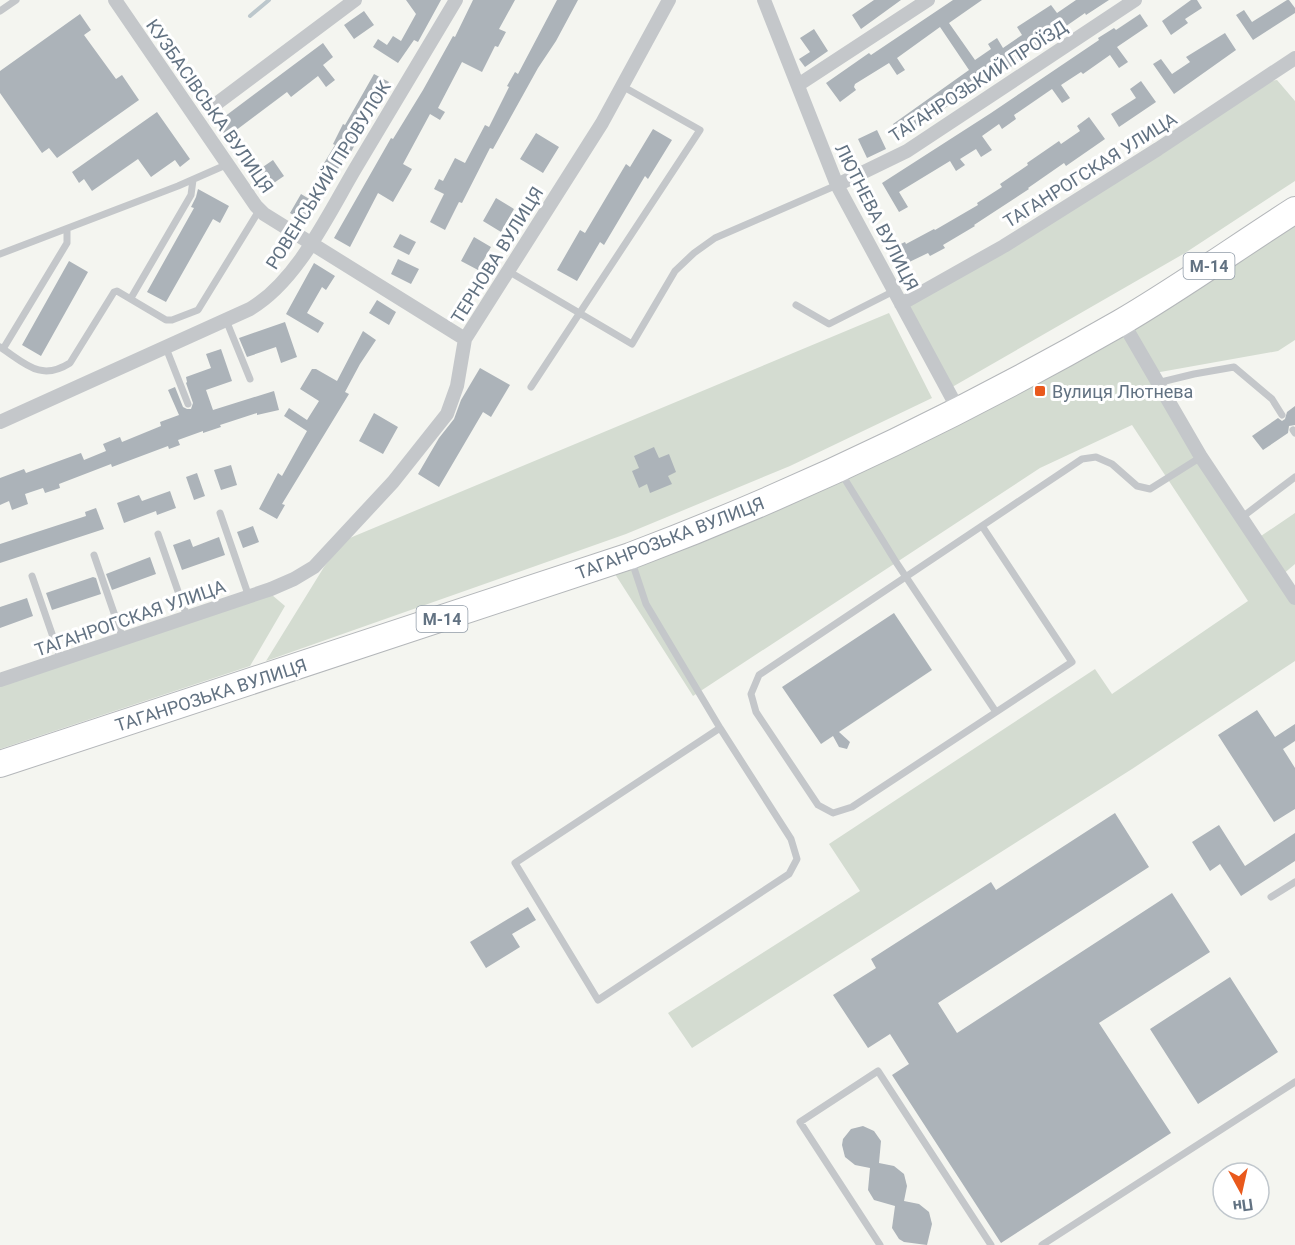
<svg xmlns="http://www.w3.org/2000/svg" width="1295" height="1245" viewBox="0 0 1295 1245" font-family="Roboto,sans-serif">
<rect width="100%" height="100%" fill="#f4f5f0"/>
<path fill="#d4dcd1" d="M1277,80L1295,101V181L1185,253L947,390L904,305L1262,82Z
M1295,222V340L1278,351L1149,374L1258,538L1295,513V564L1282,575L1295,595V661L1132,769L692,1048L668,1013L860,891L829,844L1095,669L1112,694L1248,601L1132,425L1040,468L693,696L615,574Z
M889,313L932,398L790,466L626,534L266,661L324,567L345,540Z
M272,595L285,606L250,666L0,749V686Z"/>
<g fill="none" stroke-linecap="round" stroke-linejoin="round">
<path stroke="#bcc7cc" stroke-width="4" d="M250,16L269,0"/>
</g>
<path fill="#acb3b9" d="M406,0H441L418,42L414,40L398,63L373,47L378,39L387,45L393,36L401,41L416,14Z
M473,0H515L499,29L506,32L498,47L495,46L482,72L462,62L438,108L445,112L440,120L430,114L403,164L412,169L393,202L378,193L350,247L334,238L391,138L393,139L423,90L453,36L455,37Z
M557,0H578L556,41L538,68L493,149L490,148L462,203L459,202L445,230L430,222L444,194L434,189L439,179L443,181L455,158L465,163L485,125L489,127L509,87L507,86L515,72L518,74Z
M874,0H901L861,29L852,15Z
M953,0H982L949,23L975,60L991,49L988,44L997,38L1003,48L1022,35L1017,27L1051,5L1057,13L1076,0H1109L1086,15L1085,13L1023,56L1024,58L1005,71L1004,68L968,92L902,138L893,124L969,70L940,27L897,58L905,70L897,75L889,63L855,84L854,87L856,90L840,102L826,83L869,53L871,55Z
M1191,0H1197L1202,8L1185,19L1188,23L1171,35L1162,21Z
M1287,0H1289L1295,8V13L1253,40L1236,15L1244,10L1252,22Z
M364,11L374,25L354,39L344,25Z
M80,14L91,30L84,35L116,79L122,75L139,100L57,158L49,148L42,153L0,93V71Z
M1140,14L1148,26L1117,47L1128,62L1119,68L1110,55L1083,74L1081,72L1061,85L1070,98L1062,103L1052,89L1014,115L1016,119L1002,129L999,124L982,136L992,150L981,157L976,149L960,159L965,165L956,171L950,161L899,192L908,207L899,212L882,183L991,113L1099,40L1098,38L1114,28L1116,30Z
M814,29L828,51L805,67L799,59L810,52L800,38Z
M1225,33L1236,50L1174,94L1153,64L1161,59L1172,74L1190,62L1186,57Z
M323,43L333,57L323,65L335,80L326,87L318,76L291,97L287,92L227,137L216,123Z
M374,74L389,82L358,132L361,133L350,154L348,152L331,181L318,173L335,145L333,144L343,124L345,125Z
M1141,81L1156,102L1119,127L1111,114L1136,98L1130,89Z
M157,112L190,159L180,167L175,160L151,177L138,159L92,191L84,179L79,183L72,172Z
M1089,117L1105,139L1066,166L1064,163L1028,188L1029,189L974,225L975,226L943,245L945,248L930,256L928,253L899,267L890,249L905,242L906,244L934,229L935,230L978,205L977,203L1002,187L1000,184L1028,165L1027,163L1059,141L1061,144L1080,131L1077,126Z
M653,129L672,140L648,179L645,176L604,245L600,242L577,281L557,270L580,230L585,233L626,164L630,167Z
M877,130L886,149L867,158L858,139Z
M536,133L559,147L543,173L520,159Z
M273,160L284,176L268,187L257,171Z
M198,189L229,206L220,223L213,219L166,302L147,292L194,208L191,207L196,197Z
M301,194L316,203L305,222L290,213Z
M496,198L514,209L501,232L483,221Z
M400,234L416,242L409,255L393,247Z
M474,237L491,247L478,270L461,261Z
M398,259L419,269L411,284L391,274Z
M69,261L88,272L41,356L22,345Z
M314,263L335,276L326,290L322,287L307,313L324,323L318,333L286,314Z
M377,300L396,312L389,325L369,313Z
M285,322L297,357L281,363L276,347L247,357L239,338Z
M363,331L376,340L360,364L345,392L349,394L282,504L285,505L277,519L259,509L278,473L282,476L307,431L284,416L289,408L307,420L319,401L300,389L312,369H316L337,381Z
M221,349L232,381L206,390L213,410L274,391L279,410L257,415V413L220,425L221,427L203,433V431L178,440L180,445L169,449L168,446L112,467L111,464L59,484L60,488L45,493L43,488L25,494L28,504L12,510L9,501L0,505V478L24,469L26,473L81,453L84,460L106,451L103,444L120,437L122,442L161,426L160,422L179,415L168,390L175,387L183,407L187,409H191L193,403L186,383L187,382L186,377L211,368L206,354Z
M480,368L510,385L491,417L483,412L439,487L418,474L439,438L454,419L461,400Z
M1295,406V425L1289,426L1288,433L1263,450L1252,436L1278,418L1282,421L1285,419L1287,412Z
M374,413L398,427L383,454L359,441Z
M654,447L659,458L669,454L676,472L668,476L672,484L650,493L647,484L639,488L632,471L639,468L634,456Z
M231,465L237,485L221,490L214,470Z
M197,473L205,496L194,500L186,477Z
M170,491L176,508L157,515L156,511L124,523L117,503L139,495L142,501Z
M96,508L104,529L0,563V544L86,516L85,512Z
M253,526L259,542L243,548L237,532Z
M219,537L225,555L182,570L173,545L190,539L193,547Z
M150,557L156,574L112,590L106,574Z
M93,577L96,578L101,594L52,610L46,593Z
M27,598L33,616L0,628V607Z
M894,613L932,670L839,732L850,742L847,749L839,747L833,736L821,744L782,687Z
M1257,710L1275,737L1295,724V741L1283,749L1295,768V809L1274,822L1218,735Z
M1115,813L1149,867L938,1003L957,1033L1172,893L1210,952L1099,1023L1171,1133L1001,1243L892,1075L909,1064L890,1034L868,1048L833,995L876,968L871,959L991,882L996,890Z
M1219,825L1245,866L1295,833V861L1241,896L1220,864L1210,871L1192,842Z
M528,907L536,920L512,934L520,947L486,968L470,942Z
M1230,977L1278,1052L1198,1104L1150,1029Z
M863,1126L874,1131L881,1141L879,1163L894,1166L904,1174L907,1186L904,1201L919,1204L929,1212L932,1224L927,1245L904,1242L899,1239L892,1228L895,1206L874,1200L868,1190L870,1168L855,1165L845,1157L842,1145L843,1139L851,1129Z"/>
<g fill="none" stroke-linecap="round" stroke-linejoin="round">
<g stroke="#b4b7ba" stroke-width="28">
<path id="highway" d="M0,764L630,556C800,492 963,413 1120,323C1180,288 1237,247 1295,210"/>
</g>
<path stroke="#c4c7ca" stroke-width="7" d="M0,11L16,0
M0,254L178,186L228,164
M508,271L632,344L675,271L694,253L715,238L837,185
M131,298L191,195L193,180
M796,305L829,324L894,291
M226,320L250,379
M0,347C25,363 40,382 70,363L114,292L117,291L166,320H172L198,310L260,209
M166,348L188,404
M3,349L67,243V229
M1157,383L1194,374L1234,367L1272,399L1282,415
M531,387L700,130L622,86
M1293,430L1295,433
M841,473L896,562L996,712
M220,513L249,597
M1241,518L1295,477
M982,526L1072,662L852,807L833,813L818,805L756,712L751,694L759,675L1082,459L1096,457L1112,464L1137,486L1150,489L1201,457
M158,534L187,617
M94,555L123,639
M632,562L646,604L720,728L791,839L797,859L789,874L598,1000L515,863L720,728
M32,576L61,660
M1271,897L1295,882
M880,1245L800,1122L878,1071L991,1245
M1042,1245L1295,1082"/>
<path stroke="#c4c7ca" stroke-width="14" d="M115,0L256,206L264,214L465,339
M764,0L837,185L959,411
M798,85L928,0
M216,104L355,0
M837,185L907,151L1135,0
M901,304L1004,246L1158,149L1295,58
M1122,321L1201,457L1295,598
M0,422L250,309C299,280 329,212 358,164C391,109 423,55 456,0
M0,680L271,589L294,579L314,567L393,482L447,414L457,386L465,339L602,123L669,0"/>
<use href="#highway" stroke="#fff" stroke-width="26"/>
</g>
<rect fill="#e9591c" stroke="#fff" stroke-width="2" x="1034" y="385" width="12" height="12" rx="3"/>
<g text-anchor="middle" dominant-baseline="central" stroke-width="6" stroke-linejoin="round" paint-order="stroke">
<g fill="#fff" stroke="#919ca8" stroke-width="1.5">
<rect x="1183.5" y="253" width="51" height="26" rx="4.5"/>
<rect x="416.5" y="606" width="51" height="26" rx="4.5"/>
</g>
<g font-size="16" font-weight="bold" fill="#627282">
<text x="1209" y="266">М-14</text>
<text x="442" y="619">М-14</text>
</g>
<g font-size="18" fill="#627282" stroke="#fff">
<text transform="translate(978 81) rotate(-33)">ТАГАНРОЗЬКИЙ ПРОЇЗД</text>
<text transform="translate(210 106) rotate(55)">КУЗБАСІВСЬКА ВУЛИЦЯ</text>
<text transform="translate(1090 170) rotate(-32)">ТАГАНРОГСКАЯ УЛИЦА</text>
<text transform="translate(328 175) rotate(-58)">РОВЕНСЬКИЙ ПРОВУЛОК</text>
<text transform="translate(877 217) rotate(63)">ЛЮТНЕВА ВУЛИЦЯ</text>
<text transform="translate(497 255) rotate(-58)">ТЕРНОВА ВУЛИЦЯ</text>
<text transform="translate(670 538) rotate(-21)">ТАГАНРОЗЬКА ВУЛИЦЯ</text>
<text transform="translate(130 618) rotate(-19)">ТАГАНРОГСКАЯ УЛИЦА</text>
<text transform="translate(211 695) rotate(-18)">ТАГАНРОЗЬКА ВУЛИЦЯ</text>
</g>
<g font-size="18" fill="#627282" stroke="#fff" text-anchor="start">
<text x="1052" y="391">Вулиця Лютнева</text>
</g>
</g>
<g transform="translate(1241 1191) rotate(172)"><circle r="28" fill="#ffffff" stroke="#c0c7cd" stroke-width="1.5"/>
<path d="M0-4.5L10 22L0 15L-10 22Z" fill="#e9591c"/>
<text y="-9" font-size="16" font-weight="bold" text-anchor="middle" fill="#627282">Пн</text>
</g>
</svg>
